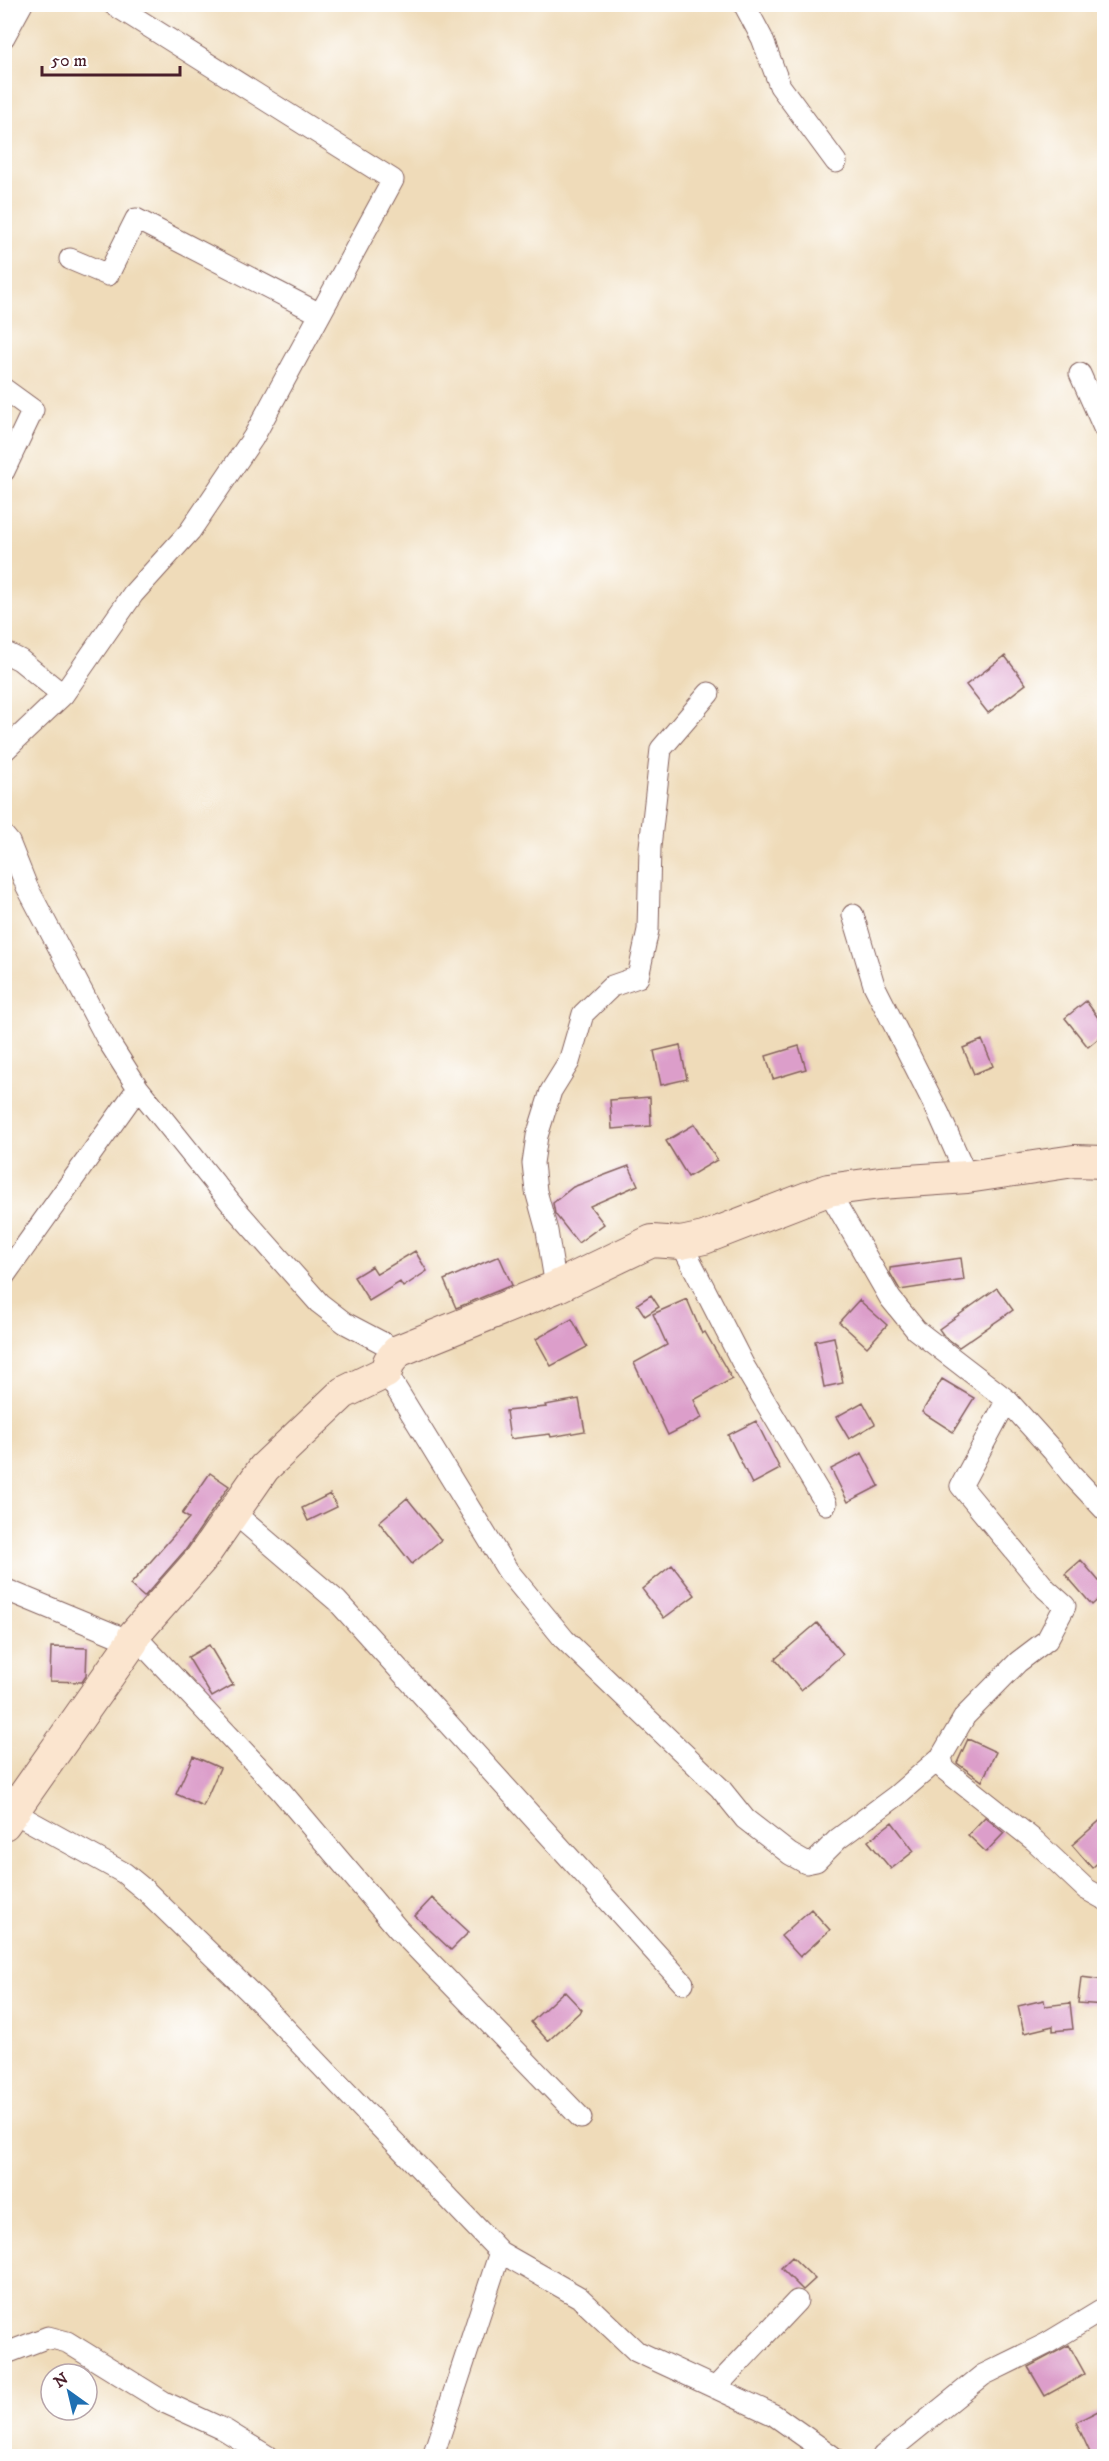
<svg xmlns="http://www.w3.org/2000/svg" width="1109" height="2461" viewBox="0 0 1109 2461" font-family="'IM FELL DW Pica',serif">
<rect width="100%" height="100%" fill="#fff"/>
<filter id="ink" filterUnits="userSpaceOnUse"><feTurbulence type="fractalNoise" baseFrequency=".0167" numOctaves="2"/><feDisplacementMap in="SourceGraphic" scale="12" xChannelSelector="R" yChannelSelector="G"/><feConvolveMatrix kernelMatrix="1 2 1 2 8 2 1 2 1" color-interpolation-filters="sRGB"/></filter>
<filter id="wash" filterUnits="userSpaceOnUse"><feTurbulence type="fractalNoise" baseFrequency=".008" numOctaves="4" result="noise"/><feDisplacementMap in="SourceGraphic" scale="24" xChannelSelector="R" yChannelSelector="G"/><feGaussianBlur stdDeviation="1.35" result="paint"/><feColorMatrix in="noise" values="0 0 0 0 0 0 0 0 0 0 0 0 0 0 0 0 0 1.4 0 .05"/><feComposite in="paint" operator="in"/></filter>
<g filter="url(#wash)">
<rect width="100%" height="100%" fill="#efdbb9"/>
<g id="blocks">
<path fill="#dc9eca" d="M1005,656L1026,684L988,713L966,685Z
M1086,1001L1104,1026V1034L1088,1047L1065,1018Z
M982,1040L993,1066L974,1074L963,1048Z
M680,1045L687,1079L661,1085L654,1051Z
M799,1046L806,1069L773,1079L766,1056Z
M650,1097L651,1126L612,1129L610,1100Z
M695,1124L717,1160L688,1177L666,1141Z
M629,1166L638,1185L590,1206L604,1224L578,1243L555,1214L553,1203L573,1187Z
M415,1251L427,1271L403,1287L400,1282L369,1301L354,1277L372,1266L377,1274Z
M499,1256L512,1285L456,1308L444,1280Z
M961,1258L964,1280L900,1290L890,1273V1268Z
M997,1288L1013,1310L959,1347L944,1336L939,1329Z
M651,1295L659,1307L645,1316L637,1304Z
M687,1299L702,1334L705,1332L732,1379L694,1400L702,1418L668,1435L634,1363L667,1345L653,1314Z
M859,1300L887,1325L867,1347L839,1322Z
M572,1319L587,1347L551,1366L536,1339Z
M834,1337L843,1383L824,1387L815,1341Z
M942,1379L974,1398L953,1432L922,1412Z
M579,1399L585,1431L551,1437L550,1434L510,1439L506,1411L546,1407L545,1405Z
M863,1402L875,1424L849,1439L836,1417Z
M756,1421L780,1469L752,1484L728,1435Z
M862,1453L879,1486L848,1502L831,1469Z
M210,1473L229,1486L187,1548L144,1597L130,1585L189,1518L182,1514Z
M330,1494L337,1507L308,1521L302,1508Z
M407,1498L441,1540L412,1564L379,1522Z
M1081,1560L1104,1587V1594L1092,1605L1065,1574Z
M672,1565L695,1595L664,1618L642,1589Z
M817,1623L843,1654L801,1690L775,1659Z
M209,1645L233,1685L212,1697L188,1657Z
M51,1647L87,1648L86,1676L82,1682L50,1681Z
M968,1739L996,1752L982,1781L957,1763Z
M193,1756L220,1768L203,1806L176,1794Z
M985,1817L1004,1833L986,1852L968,1835Z
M1104,1817V1857L1092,1868L1072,1845Z
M892,1822L914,1851L891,1869L868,1841Z
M432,1898L469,1932L451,1950L415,1916Z
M811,1909L830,1930L800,1957L781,1936Z
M1081,1977L1104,1980V2005L1078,2003Z
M564,1991L582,2010L548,2041L531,2022Z
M1044,2000L1045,2006L1070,2003L1073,2029L1053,2031V2026L1024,2033L1018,2006Z
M792,2257L815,2279L803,2290L781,2268Z
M1069,2345L1085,2374L1045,2396L1028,2367Z
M1104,2408V2457H1092L1076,2422Z"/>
</g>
</g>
<g filter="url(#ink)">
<use href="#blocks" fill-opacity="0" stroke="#84615d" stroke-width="1.5"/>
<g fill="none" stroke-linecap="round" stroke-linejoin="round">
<g stroke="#84615d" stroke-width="23">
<path id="street" d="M744,4L762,38L780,86L836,162
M4,37L22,4
M70,259L108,275L136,219L320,314
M1080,374L1104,428
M4,389L33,410L4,471
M4,652L20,660L63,695
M4,751L63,695L133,594L190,531L253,438L393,180L113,4
M4,836L9,842L27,887L107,1039L138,1088L233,1206L319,1303L345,1323L398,1351
M853,915L874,985L939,1114L967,1177
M828,1190L890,1298L916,1330L1007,1400L1053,1451L1071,1474L1104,1509
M681,1243L744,1366L826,1504
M4,1276L138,1088
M556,1287L547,1231L536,1191L533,1163L537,1136L551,1091L569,1062L583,1014L612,986L638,977L648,930L650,847L661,749L709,693
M386,1372L508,1571L564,1639L720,1788L745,1819L790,1854L806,1863L816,1861L838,1839L896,1796L941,1757L944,1769L1035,1841L1086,1889L1104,1899
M233,1512L337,1601L683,1983
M4,1589L132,1642
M134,1635L280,1790L398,1929L581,2118
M941,1757L965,1716L1018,1662L1047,1640L1065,1606L1046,1589L961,1486L1007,1400
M13,1812L124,1873L146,1891L259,2001L500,2252L579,2297L636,2351L774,2415L832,2456
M4,2354L48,2337L67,2342L164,2402L225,2430L267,2456
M715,2388L797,2301
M433,2456L500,2252
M883,2456L983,2375L1046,2344L1104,2309"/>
</g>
<g stroke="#84615d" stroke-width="34">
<path id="secondary" d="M4,1824L132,1642L134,1635L201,1559L264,1468L343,1393L386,1372L389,1362L398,1351L556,1287L652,1241L681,1243L704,1238L828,1190L880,1183L967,1177L1074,1161L1104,1162"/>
</g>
<use href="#street" stroke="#fff" stroke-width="21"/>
<use href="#secondary" stroke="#fbe5cf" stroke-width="32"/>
</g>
</g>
<rect width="1109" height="2461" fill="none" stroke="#fff" stroke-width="24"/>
<g transform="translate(69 2392) rotate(326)"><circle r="28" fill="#ffffff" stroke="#b7a5aa" stroke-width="1.5"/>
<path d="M0-4.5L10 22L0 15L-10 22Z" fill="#1f6fb2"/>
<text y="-9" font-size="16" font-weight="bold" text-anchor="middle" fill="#4a1f2b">N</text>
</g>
<path d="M42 66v9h138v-9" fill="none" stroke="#4a1f2b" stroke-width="3"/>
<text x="51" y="66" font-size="18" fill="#4a1f2b" stroke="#ffffff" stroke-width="4.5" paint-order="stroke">50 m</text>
</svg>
